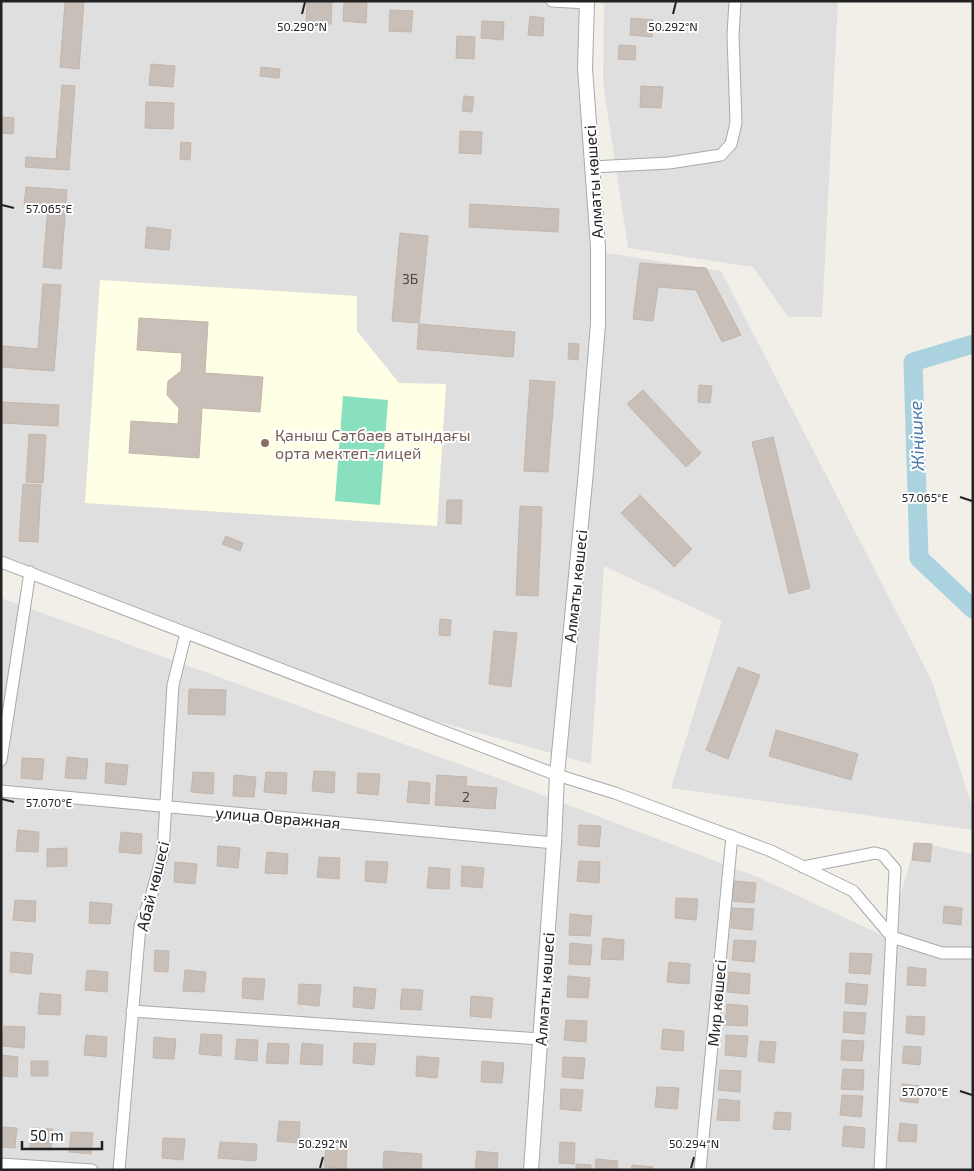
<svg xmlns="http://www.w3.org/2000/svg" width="974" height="1171" viewBox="0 0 974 1171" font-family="'Exo 2',sans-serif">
<rect width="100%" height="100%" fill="#f2efe9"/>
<path fill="#e0dfdf" d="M1,1H557L587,3L578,86L594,251L721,271L932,681L973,810V830L671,788L722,621L604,566L591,764L421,717L1,560Z
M597,1H838L822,317H788L753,267L628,248L603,82L604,5Z
M1,598L503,780L760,878L888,938L916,842L973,854V1170H1Z"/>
<path fill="#ffffe5" d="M100,280L357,296V331L399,383L446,384L437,526L85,503Z"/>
<path fill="#88e0be" d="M343,396L388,400L380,505L335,501Z"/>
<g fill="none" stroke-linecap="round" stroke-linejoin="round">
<path stroke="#aad3df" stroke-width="19" d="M973,344L913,362L919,558L973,609"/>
</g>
<path fill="#c7bfb8" stroke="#c4b6ab" d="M60,1H84L79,69L60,67L65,2Z
M307,1L332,2L331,24L306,23Z
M344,1L367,3L366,23L343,21Z
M390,10L413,11L411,32L389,31Z
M530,16L544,18L543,36L528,35Z
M631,18L653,20L652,37L630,35Z
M482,21L504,22L503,40L481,38Z
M457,36L475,37L474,59L456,58Z
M619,45L636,46L635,60L618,59Z
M151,64L175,66L173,87L149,85Z
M261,67L280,69L279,78L260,76Z
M62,85L75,86L69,170L25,167L26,157L56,159Z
M641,86L663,87L661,108L640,107Z
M464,96L474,97L472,112L462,111Z
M146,102L174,103L173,129L145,128Z
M1,117L14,118L13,134L1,133Z
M460,131L482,132L481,154L459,153Z
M181,142L191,143L190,160L180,159Z
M26,187L67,190L61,269L43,267L48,206L24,204Z
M470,204L559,209L558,232L469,227Z
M147,227L171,230L169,250L145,248Z
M400,233L428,236L419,323L392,321Z
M640,263L706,268L741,335L722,342L696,290L658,287L653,321L633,319Z
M43,284L61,285L54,371L1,367L2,346L38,349Z
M139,318L208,322L205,373L263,377L260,412L202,408L199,458L129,453L131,421L178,424L179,408L167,395L168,381L181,371L182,353L137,350Z
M419,324L515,332L513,357L417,349Z
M569,343L579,344L578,360L568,359Z
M530,380L555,382L548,472L524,471Z
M699,385L712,386L710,403L698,402Z
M643,390L701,453L686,467L627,404Z
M1,402L59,405L58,426L1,423Z
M29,434L46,435L43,483L26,482Z
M773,437L810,588L789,594L752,442Z
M23,484L41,485L38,542L19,541Z
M640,495L692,549L674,567L621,513Z
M447,500H462L461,524L446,523Z
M520,506L542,507L538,596L516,595Z
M226,536L243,543L240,551L222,544Z
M440,619L451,620L450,636L439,635Z
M494,631L517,633L511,687L489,684Z
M738,667L760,675L728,759L706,750Z
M189,689L226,690L225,715L188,714Z
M776,730L858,754L851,780L769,756Z
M67,757L88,759L86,779L65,778Z
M22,758L44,759L42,780L21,778Z
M106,763L128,765L126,785L105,783Z
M314,771L335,772L334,793L312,791Z
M193,772L214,773L213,794L191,792Z
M266,772L287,773L286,794L264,792Z
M358,773L380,774L378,795L357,793Z
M234,775L256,777L254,797L233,796Z
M437,775L467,777L466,786L497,788L495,809L435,805Z
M409,781L430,783L429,804L407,802Z
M579,825L601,826L599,847L578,845Z
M18,830L39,832L38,852L16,851Z
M121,832L142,834L141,854L119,852Z
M914,843L932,844L930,862L912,860Z
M218,846L240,848L238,868L217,866Z
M67,848V866L47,867V849Z
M267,852L288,854L287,874L265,873Z
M319,857L340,858L339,879L317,877Z
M366,861L388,862L386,883L365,881Z
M579,861L600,862L599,883L577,881Z
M175,862L197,864L195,884L174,882Z
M462,866L484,868L482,888L461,886Z
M429,867L450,869L449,889L427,888Z
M734,881L756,883L754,903L733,901Z
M676,898L698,899L696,920L675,918Z
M15,900L36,901L35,922L13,920Z
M90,902L112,904L110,924L89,923Z
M944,906L962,908L961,925L943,923Z
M732,908L754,909L752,930L731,928Z
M570,914L592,916L590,936L569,935Z
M603,938L624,940L623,960L601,959Z
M734,940L756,941L754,962L732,960Z
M570,943L592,945L590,965L569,964Z
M155,950L169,951L168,972L154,971Z
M11,952L33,954L31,974L10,972Z
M850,953L872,954L870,974L849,973Z
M669,962L690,964L689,984L667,982Z
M908,967L926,969L925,986L907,985Z
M87,970L108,972L107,992L85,990Z
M185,970L206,972L204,992L183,991Z
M729,972L750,974L749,994L727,992Z
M568,976L590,978L588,998L567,997Z
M243,978L265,979L263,1000L242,998Z
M846,983L868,985L866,1005L845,1003Z
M299,984L321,985L319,1006L298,1004Z
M354,987L376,989L374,1009L353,1007Z
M402,989L423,990L421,1010L400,1009Z
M40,993L61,995L60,1015L38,1014Z
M471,996L493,998L491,1018L470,1016Z
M727,1004L748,1006L747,1026L725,1025Z
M844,1012L866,1013L864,1034L843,1032Z
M907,1016L925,1017L924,1035L906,1033Z
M566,1020L587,1021L586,1042L564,1040Z
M4,1026L25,1027L24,1048L2,1046Z
M663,1029L684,1031L683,1051L661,1049Z
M201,1034L222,1035L221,1056L199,1054Z
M86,1035L107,1037L106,1057L84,1055Z
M726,1035L748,1036L746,1057L725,1055Z
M154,1037L176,1039L174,1059L153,1058Z
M237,1039L258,1040L257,1061L235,1059Z
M842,1040L864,1041L862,1061L841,1060Z
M760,1041L776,1042L774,1063L758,1061Z
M268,1043L289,1044L288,1064L266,1063Z
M302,1043L323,1045L322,1065L300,1064Z
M354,1043L376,1044L374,1065L353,1063Z
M904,1046L921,1047L920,1065L902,1063Z
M1,1055L18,1057L17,1077L1,1076Z
M417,1056L439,1058L437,1078L416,1076Z
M563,1057L585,1058L583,1079L562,1077Z
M31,1061H48V1076H31Z
M482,1061L504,1063L502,1083L481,1082Z
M843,1069L864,1070L863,1090L841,1089Z
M720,1070L741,1071L740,1092L718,1090Z
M902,1084L920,1086L918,1103L900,1101Z
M657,1087L679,1088L677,1109L655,1107Z
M561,1089L583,1090L581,1111L560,1109Z
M842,1095L863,1096L861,1117L840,1115Z
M719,1099L740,1101L739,1121L717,1120Z
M775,1112L791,1113L790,1130L773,1129Z
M279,1121L300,1122L299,1143L277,1141Z
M900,1123L917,1125L916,1142L898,1141Z
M844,1126L865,1128L864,1148L842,1146Z
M1,1127L17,1128L15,1148L1,1147Z
M31,1128L53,1129L51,1150L30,1148Z
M71,1132L93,1133L91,1154L69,1152Z
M163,1138L185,1139L183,1160L162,1158Z
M220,1142L257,1144L256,1161L218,1158Z
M560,1142L575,1143L574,1164L559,1163Z
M326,1147L347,1148L346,1169L324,1167Z
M384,1151L422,1154L421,1170L383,1168Z
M477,1151L498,1153L497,1170H475Z
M596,1159L618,1161L617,1170H595Z
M576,1164L591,1165V1170H576Z
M632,1165L653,1167V1170H631Z"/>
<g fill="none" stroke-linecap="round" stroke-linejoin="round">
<g stroke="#a9a9a9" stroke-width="13">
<path id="minor" d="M552,1L587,3
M592,167L669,163L721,155L731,144L736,123L733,35L735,1
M1,562L557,775L615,793L771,851L853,891L892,937L942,953H973
M1,760L30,572
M1,791L554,843
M803,867L875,853L883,855L895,869L880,1170
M132,1011L540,1039
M1,1164L92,1170
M119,1170L140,926L151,897L163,852L173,685L186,633
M700,1170L732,836"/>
</g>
<g stroke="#a9a9a9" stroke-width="16">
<path id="tertiary" d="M531,1170L554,843L557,775L586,471L598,324V247L585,68L587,1"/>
</g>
<use href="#minor" stroke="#fff" stroke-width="11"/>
<use href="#tertiary" stroke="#fff" stroke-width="14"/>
</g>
<path fill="none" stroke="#222" stroke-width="2" d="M302,14L305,2M673,14L676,2M2,205L14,208M960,497L972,501M2,799L14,802M960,1091L972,1095M320,1168L323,1157M691,1168L694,1157"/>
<circle fill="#8d6e63" stroke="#fff" stroke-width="2" cx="265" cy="443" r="5"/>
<g text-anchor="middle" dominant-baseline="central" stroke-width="4" stroke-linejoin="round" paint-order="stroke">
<g font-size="14" fill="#4b4948">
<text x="410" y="278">3Б</text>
<text x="466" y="796">2</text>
</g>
<g font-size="16" fill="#222" stroke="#fff">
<text transform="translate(593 182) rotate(-94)">Алматы көшесі</text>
<text transform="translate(575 586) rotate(-84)">Алматы көшесі</text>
<text transform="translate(278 817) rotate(5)">улица Овражная</text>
<text transform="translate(152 886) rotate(-76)">Абай көшесі</text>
<text transform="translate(544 989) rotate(-86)">Алматы көшесі</text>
<text transform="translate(716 1003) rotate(-85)">Мир көшесі</text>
</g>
<g font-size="16" fill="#785e54" stroke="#fff" text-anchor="start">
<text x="275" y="434">Қаныш Сәтбаев атындағы<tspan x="275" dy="18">орта мектеп-лицей</tspan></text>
</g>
<g font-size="18" font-style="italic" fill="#4a7aab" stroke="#fff">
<text transform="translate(916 436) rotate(-92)">Жіңішке</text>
</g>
</g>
<g font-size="12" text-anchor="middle" fill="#222" stroke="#fff" stroke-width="4" stroke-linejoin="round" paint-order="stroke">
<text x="302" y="31">50.290°N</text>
<text x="673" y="31">50.292°N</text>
<text x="49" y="213">57.065°E</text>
<text x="925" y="502">57.065°E</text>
<text x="49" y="807">57.070°E</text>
<text x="925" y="1096">57.070°E</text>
<text x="323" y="1148">50.292°N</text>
<text x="694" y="1148">50.294°N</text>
</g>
<rect width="974" height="1171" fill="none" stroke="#222222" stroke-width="5"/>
<path d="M22 1141v8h80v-8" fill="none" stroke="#222222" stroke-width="2.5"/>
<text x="30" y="1141" font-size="15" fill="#222222" stroke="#ffffff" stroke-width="4" paint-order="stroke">50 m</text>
</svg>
